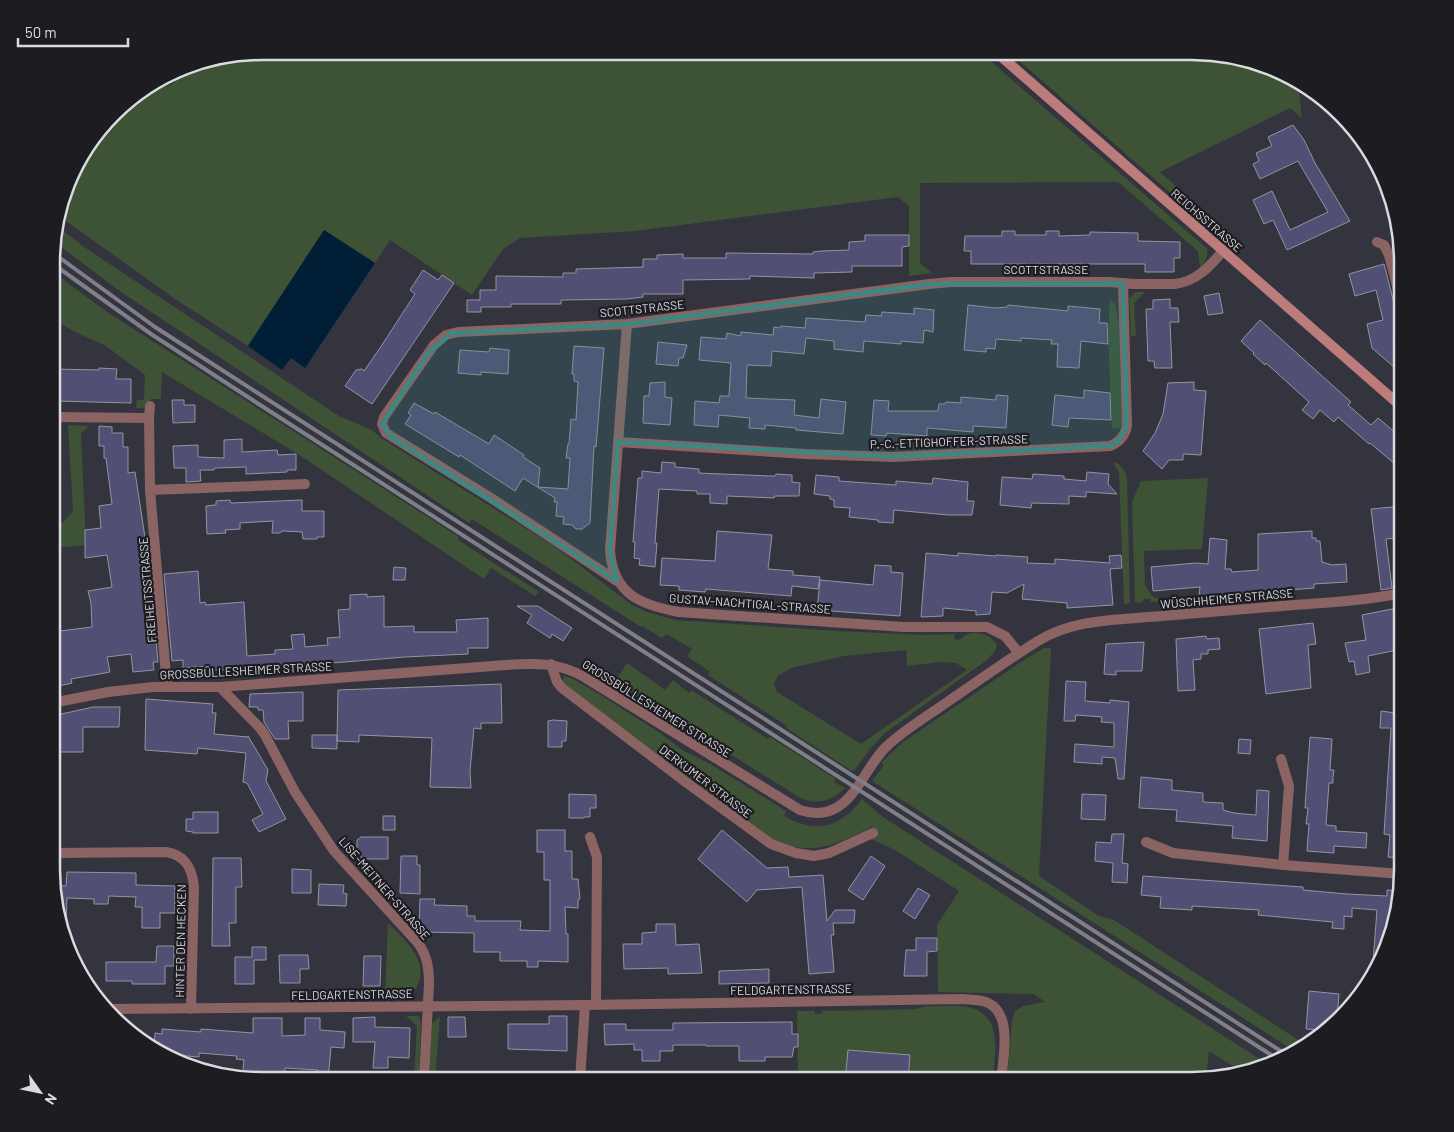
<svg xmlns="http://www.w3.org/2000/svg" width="1454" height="1132" viewBox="0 0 1454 1132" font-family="Barlow,sans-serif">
<rect width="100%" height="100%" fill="#34343f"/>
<path fill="#3e5235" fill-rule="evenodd" d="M262,51L980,52L1204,246L1207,248C1208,258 1205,264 1197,270L1200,267L1198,251L1118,182L920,183V263L932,273L909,276V206L898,197L635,231L520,238L503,249L472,295L390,240L375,263L324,230L248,346L175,299L59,216L79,157L123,103L194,63Z
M1009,52H1205L1272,67L1298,83L1302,118L1290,108L1160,172L1236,240L1231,241L1221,237Z
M56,225L84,247L339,416L372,430L381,438L554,546L632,605L647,612L675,620L837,631L925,635L955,634L954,638L957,640C962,639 964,636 968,634C978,630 992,636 997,645L995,651L987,660L885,733L870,749L855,770L852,771L786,728L787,726L708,675L710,672L687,656L692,649L667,634L662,638L642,626L641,627L472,519L469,523L121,292L53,241V235ZM906,650L907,666L940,662L956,663L967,670L861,744L777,692L774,684L778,676L791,668L844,656Z
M53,272L107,312L459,537L458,540L539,592L535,596L491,568L484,579L298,454L162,372L161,399H151L144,408H136L137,400H144L145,375L106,346L73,331L53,319Z
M1136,292H1145L1134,303L1136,336H1131L1129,298Z
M1110,299L1115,304L1119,325L1122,422L1121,428H1112L1108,332Z
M68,425L89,426L81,434L86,545L53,548L52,534L73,511Z
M1113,462C1120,463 1123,469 1127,476L1130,603L1124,604L1119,473Z
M1208,478L1202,549L1144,551L1145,585L1152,596L1163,601L1151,602L1150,599H1143V602L1135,603L1132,502L1141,481Z
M1044,648H1049L1051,649L1039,876L1099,916L1114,920L1303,1043L1293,1050L872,781L884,765L881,763L903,742L1024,660Z
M627,663L665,690L673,680L689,693L691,690L768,739L770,737L836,779L834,782L845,788C832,801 815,806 799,797L615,682Z
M564,676L571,678L599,694L660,733L684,751L712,765L786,811L784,816C816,834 840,828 862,799L883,817L1269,1065L1241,1071L1209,1051L1206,1078L1192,1081H1007L1012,1021L1015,1011L1023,1006L1045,1002L1034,994L938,992L937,925L959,891L895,850L871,839L877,836L872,827C832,846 812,858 768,837L568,687L562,681Z
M388,923C403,938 427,958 419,982C417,987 414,992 409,993C402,995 392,994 385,994Z
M925,1006C940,1007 958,1004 972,1008C1004,1018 994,1056 993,1081H798L797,1011H815V1014H822V1011L916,1009Z
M406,1016H418L421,1021L419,1080H414L417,1026Z
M440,1016L435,1080H429L432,1024Z"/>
<path fill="#001f36" d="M324,230L375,263L305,368L291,358L282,370L248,346Z"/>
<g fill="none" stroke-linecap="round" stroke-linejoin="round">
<path stroke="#001f36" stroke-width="4.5" d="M135,97L172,81L187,70L238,55"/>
</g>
<path fill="#514f73" stroke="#9494a1" d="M1293,125L1304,140L1315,163L1350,221L1287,250L1273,220L1264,224L1253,200L1272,191L1290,230L1328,212L1298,161L1260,179L1253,164L1259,161L1256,153L1272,146L1268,137Z
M1002,231H1015V235H1046V231H1059V236L1090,235V232L1138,233V241L1180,242V258H1174V272H1145V264H971V251H964L965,236H1002Z
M865,235H909V246L902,247V266H852V272L814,273V278L750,276V279L683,280V294H643V297L627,299L561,300V304H511V307H481V312H467V300H480V290H496V276L563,277V273H576V269L643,267V259H657V255L683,254V258H726V253L813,254V252L821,251L849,250V242L865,241Z
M1402,259L1403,262V281L1397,260Z
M1384,264L1396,311L1398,314L1403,316V322L1393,339L1403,348V375L1372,348L1367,324L1383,320L1376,290L1355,296L1349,274Z
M423,270L438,280L442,275L454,283L372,404L345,386L356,370L362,369L364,371L380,348L415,294L410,290Z
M1219,293L1223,313L1208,315L1204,296Z
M1170,299V308H1178L1179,322H1170L1172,368H1155L1154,361H1148L1146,309H1153V300Z
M968,305L995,308L1007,307L1008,305L1068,311V306L1100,309L1099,323H1107L1108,344L1081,341L1079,368L1057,367L1058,344H1051L1052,340L1021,338V341L996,339L995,349L986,348V352L964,350Z
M914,308L934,310L933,332L924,330L923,343L901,341V344L864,341L863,352L834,349V341L806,338L804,354L772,351L771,366L747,365L746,398L795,400L794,415L819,418L821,399L846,402L843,434L796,430V428L765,425V429L749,428L750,418L719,415L718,427L694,425L695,401L719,403L720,396H729L731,363L699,360L701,337L726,339L727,333L741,336V332L773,335L774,327L780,328L781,326L805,328L806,318L865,322L866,315L881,316L882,312L914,314Z
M1260,320L1351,402L1348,405L1371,425L1378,418L1403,439V457L1396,465L1370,443L1369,444L1338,417L1334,422L1320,410L1313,419L1302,410L1309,402L1266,363L1265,365L1253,354L1254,353L1241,341Z
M658,342L687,345L683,358H679L678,366L656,364Z
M574,346L604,348L596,447L594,446L590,523L582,529H576L572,525L563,524L564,517L556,516L557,502H554L555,498L523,478L515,491L460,455L459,457L405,424L411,415L408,413L414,403L434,414L435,412L489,444L494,435L524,455L523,457L540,468L538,487L568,489L570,458H566L568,444H569L571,419L576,420L578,382L574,381V374H572Z
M490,348L509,350L508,374L481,372V375L458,373L460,350L489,352Z
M99,368L117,369L116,379H131V403L55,401V389H53V369L99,370Z
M665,382V397L672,398L670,425L643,423L644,396H649L650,383Z
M1194,382V390L1206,391L1201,455L1183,454V460H1169L1162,469L1143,451L1155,433L1163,414L1168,383Z
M1084,390L1110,393L1111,420L1069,418L1068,427L1052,425L1055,395L1084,398Z
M996,395L1008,396L1006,428L973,426V432L927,428V436L887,433L886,436L871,435L874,400L889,401L888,411H938L939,404H945L946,402L961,403V397L996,400Z
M172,400H184V405H195V422L173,423Z
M99,426L112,427V433H123V447H128V473L135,472L150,570L158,662H153L154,670L133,672L131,654L107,657L110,672L71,679L72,683L59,686L52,661V632L92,627L91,603L88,591L112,587L107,555L85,558V530L101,528L99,506L112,504L106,458H104V446H99Z
M242,439V452L277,450L278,455L296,454V470H287V472L246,474V467L215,468L214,470H200L201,481L186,482V468H174L173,446L198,445V457L224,458V440Z
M662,462L675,463V467L699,469V473L770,476H775L776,474L792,475V482L800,483L799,496H775L774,498L727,496V504L710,503V494H697V491L659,489L655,543H657L655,567L639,565L640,559L634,558L635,542H633L638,478H642V471L661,473Z
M1087,472L1109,474L1108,484L1117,494L1086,492V497L1069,496V504L1032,503L1031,508L1000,505L1002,477L1032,479L1033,474L1064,476V479L1086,481Z
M816,475L839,477V481L896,485V481L932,484L933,478L968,482L967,501H974L972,515H948L894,510L893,523L878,522V520L849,517L850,508L834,507V500L830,499V496L814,494Z
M230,500L231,503L302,500V511H324V537H317V539H303L302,532L282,531L280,533H272L273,521L240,523V529L225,530L226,533L207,534L206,506L216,505V501Z
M1403,506V537L1386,539L1392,588L1381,590L1371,509Z
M717,531L772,535L768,569L793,571V575L820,577L818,589L792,586L791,596L706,589L705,592L679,590V586L660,585L662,558L715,561Z
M1312,531V538H1316V541H1320L1322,562L1332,565L1346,564L1347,582L1314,584V588L1301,589L1210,597L1199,596L1200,587L1153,591L1151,567L1196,563L1208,564L1210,538L1227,540L1225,569H1231L1232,572L1258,570V534Z
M926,553L958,556V553L996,556V555L1028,557L1027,563L1055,564V559L1110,563L1109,556L1121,555L1122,568L1110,569L1113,605L1067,608V603L1022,599L1024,584L1007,593L992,592L990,614L976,615V611L943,608V616L921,617Z
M875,565L891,566V572L903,573L900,616L817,610L820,580L873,585Z
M394,567L406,568L405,580H393Z
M198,571L200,603L205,602L206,605L244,602L247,656L275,654V650L293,649L291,635L304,634L305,647L328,645L327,638L340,637L338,610L350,609V595L367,594V597L384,596V627L414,626V632H457L456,620L488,618V648H468V654L405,657L248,670H210V666L183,668V660L172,661L164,574Z
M517,606H538L572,628L563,641L552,634L550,638L527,623L532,615Z
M1402,607V628H1399L1402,649L1368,656L1370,672L1356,675L1354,661L1349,662L1345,643L1366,640L1362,615Z
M1313,623L1316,644L1308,645L1311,688L1266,694L1259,629Z
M1206,636L1207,639L1219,638L1220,649L1208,650V654H1201V659L1193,660L1195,690L1178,691L1176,639Z
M1144,642L1142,671H1116V675L1104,674L1106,644Z
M1066,681L1086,682L1085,701L1110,703V700L1129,702L1124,779H1118L1115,758L1102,757V764L1074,762L1075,744L1114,747V723L1101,722L1102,717L1076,715L1075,721H1064Z
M501,684L502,723H481V729L474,728L470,771L471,788L430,787L432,738L359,735V742L337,741L338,690Z
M303,692V721H288L289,739H275L264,722L263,710H258V707H249L250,694Z
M146,699L213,704L212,713H216L214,734L248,737V736L268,770L266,781L286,819L259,832L252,820L263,814L247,783L243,782L246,753L198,748L197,754L145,750Z
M93,707H120L119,727H83V752H56L57,715Z
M1381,711L1402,714V858L1388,857L1390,835L1384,834L1391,728H1380Z
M553,720L567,721L566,741H562V747H548V721Z
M312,735H337V749L312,748Z
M1310,737L1332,739L1330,770H1334L1333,777V783H1329L1326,825L1336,826V831L1367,833L1366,848L1334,846V853L1307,851L1309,824H1306L1308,808H1305Z
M1239,739L1251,740L1250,754L1238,753Z
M1141,777L1172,780V790L1203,793V802L1223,803V810L1234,813L1256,815L1257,790L1269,791L1267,841L1232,838L1233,826L1176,821L1177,810L1139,808Z
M569,794L596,795V808H590V817H584V818H569Z
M1082,794L1106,795L1105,820L1081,819Z
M193,812H218V833H193V832L186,831V819H193Z
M383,816H395V830H383Z
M537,830H565V851H572V879H578L580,899L578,900V908L565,907L566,934H568V962L538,961V967H527V961H500V952H474V933L419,932L420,899H435L434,905L467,906V916H475V921H521L520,930L550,931V880H544V852H537Z
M722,830L767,868L788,867L789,877L823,875L827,921L835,910H855L854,923H833L834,935H831L834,972L809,974L802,887L757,890L747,902L698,859Z
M1112,834H1124L1122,863L1128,864L1127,883L1112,882L1113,863L1095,861L1096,842L1111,843Z
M361,837H388V859H361V852L357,850V840Z
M401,856H417V865H420V894L400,893Z
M871,856L885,866L863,900L848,890Z
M213,858H241L242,887H236V923H229L230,946H212Z
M292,869L311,870V893H292Z
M67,872L136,873V885L175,886V913H160V928H142V907H135L136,897L109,896L108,904H94V899L67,898L66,926H63L52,885L66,886Z
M1143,876L1303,887V890L1347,894L1387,896V890L1401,891L1387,951L1372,975L1377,910L1352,908V917L1344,916V929L1332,928L1333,922L1258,915L1259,910L1192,906V910L1160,908L1161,897L1141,895Z
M319,884L344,885L343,893L347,894L346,906L318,905Z
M918,888L930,895L915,919L903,911Z
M656,924H675L676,945L699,944L702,973L668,974V968L624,969L623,944H642V933L656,932Z
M916,938H937V951L927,952V976H904L906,950H916Z
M157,946H174V966H165V984H132V981H106V962H156Z
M252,947H266V960H254V984H235V957H252Z
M279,955H308L309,969H300V983H280Z
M364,956H381L380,986H363Z
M769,969V983L719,984V971Z
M1309,991L1339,994L1337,1018L1321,1030L1306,1029Z
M549,1016H567V1051L508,1049V1024H549Z
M375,1017V1027L410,1028L409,1058L388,1057V1068H373L375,1042H353V1018Z
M448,1017H465L466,1037H448Z
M253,1018H282V1036L305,1035V1018H320V1030L345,1032L344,1048L331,1047L328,1080H317L318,1070L285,1068L284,1078L255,1076V1079L242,1078L244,1060L236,1059L237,1056L199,1053V1057L164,1054L154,1048L155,1033L162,1034V1029L201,1032V1029L253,1033Z
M792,1022V1034H798V1047H794L792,1057H765V1061H739V1046H706V1045H673V1051H660V1061H642V1050H634V1044L605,1045L604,1024H626V1030H673V1023Z
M848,1050L910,1055L908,1081H845Z"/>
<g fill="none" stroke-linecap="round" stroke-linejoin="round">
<path stroke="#8c6363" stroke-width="10" d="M1377,242L1384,245L1389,255L1403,309
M627,324L610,550C613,594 640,605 679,612L904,627H987L1005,636L1019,653
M150,406L149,418L150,490L167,687
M53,417L149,418
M618,442L806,454L893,457L1110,446C1120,442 1125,436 1127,426L1123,283
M150,490L305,484
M617,581L491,498L386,433L382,424L384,417L434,345L446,335L458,332L627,324L929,284L951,282H1109L1134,284H1175C1197,281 1209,267 1223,251
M551,664L557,682L562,688L687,783L771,844L796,853L814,856L829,853L873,833
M220,687L260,728L265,735L295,792L334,851L417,942C427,954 429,968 429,984L424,1080
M1281,759L1289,786L1283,865
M590,837L597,857L596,1005
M1146,842L1173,853L1283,865L1402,874
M52,853L166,852C185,855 192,868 194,886L191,1009
M108,1009L585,1005L961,999C970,1000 980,999 988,1003C1013,1014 1003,1059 1001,1081
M580,1080L585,1005"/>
<path stroke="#8c6363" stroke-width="10" d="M52,703L108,692L153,687H220L506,665C534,663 559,662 584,677L800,810C812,814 825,814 836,808C858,796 868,764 886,747C906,728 931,714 953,698C981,679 1009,659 1038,641C1075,618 1120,620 1162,616C1202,613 1242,609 1282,606C1323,603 1363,601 1402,593"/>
<path stroke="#bd7c7c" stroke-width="10" d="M996,52L1403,408"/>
<path stroke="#7f7f88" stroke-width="4" d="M53,253L155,327L1287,1055
M53,264L151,334L254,401L1279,1060"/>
</g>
<path fill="#388a85" fill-opacity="0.2" stroke="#388a85" stroke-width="4" stroke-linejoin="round" d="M1123,283L1127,426L1118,442L1110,446L893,457L618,442L610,550L617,581L392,438L382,424L427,354L451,333L627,324L929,284Z"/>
<g text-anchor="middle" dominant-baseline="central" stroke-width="4.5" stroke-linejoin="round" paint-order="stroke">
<g font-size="12" fill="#dadae1" stroke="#1c1c21">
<text transform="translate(1207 220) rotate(41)">REICHSSTRASSE</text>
<text x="1046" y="269">SCOTTSTRASSE</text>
<text transform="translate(642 308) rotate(-6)">SCOTTSTRASSE</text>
<text transform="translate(949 441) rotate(-2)">P.-C.-ETTIGHOFFER-STRASSE</text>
<text transform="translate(147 590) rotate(-95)">FREIHEITSSTRASSE</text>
<text transform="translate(1227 598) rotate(-5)">WÜSCHHEIMER STRASSE</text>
<text transform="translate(750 603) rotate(4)">GUSTAV-NACHTIGAL-STRASSE</text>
<text transform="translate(246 670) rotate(-3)">GROSSBÜLLESHEIMER STRASSE</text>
<text transform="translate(657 708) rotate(32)">GROSSBÜLLESHEIMER STRASSE</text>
<text transform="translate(706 781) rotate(37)">DERKUMER STRASSE</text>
<text transform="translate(385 888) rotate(49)">LISE-MEITNER-STRASSE</text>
<text transform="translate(180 941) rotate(-89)">HINTER DEN HECKEN</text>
<text transform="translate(791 989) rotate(-1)">FELDGARTENSTRASSE</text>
<text transform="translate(352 994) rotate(-1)">FELDGARTENSTRASSE</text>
</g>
</g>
<path d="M0 0H1454V1132H0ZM262 60H1192A202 202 0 0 1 1394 262V870A202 202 0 0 1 1192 1072H262A202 202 0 0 1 60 870V262A202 202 0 0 1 262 60Z" fill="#1c1c21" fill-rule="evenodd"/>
<path fill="none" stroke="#dadae1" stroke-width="2.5" d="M262 60H1192A202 202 0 0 1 1394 262V870A202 202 0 0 1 1192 1072H262A202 202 0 0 1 60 870V262A202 202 0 0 1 262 60Z"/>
<g transform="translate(40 1092) rotate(123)" stroke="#1c1c21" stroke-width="4" paint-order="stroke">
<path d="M0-4L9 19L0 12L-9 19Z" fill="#dadae1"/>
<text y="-8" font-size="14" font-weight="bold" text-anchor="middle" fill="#dadae1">N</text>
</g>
<path d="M18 38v8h110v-8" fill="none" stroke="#dadae1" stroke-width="2.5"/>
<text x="25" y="38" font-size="15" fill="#dadae1" stroke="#1c1c21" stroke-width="4" paint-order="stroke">50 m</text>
</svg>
